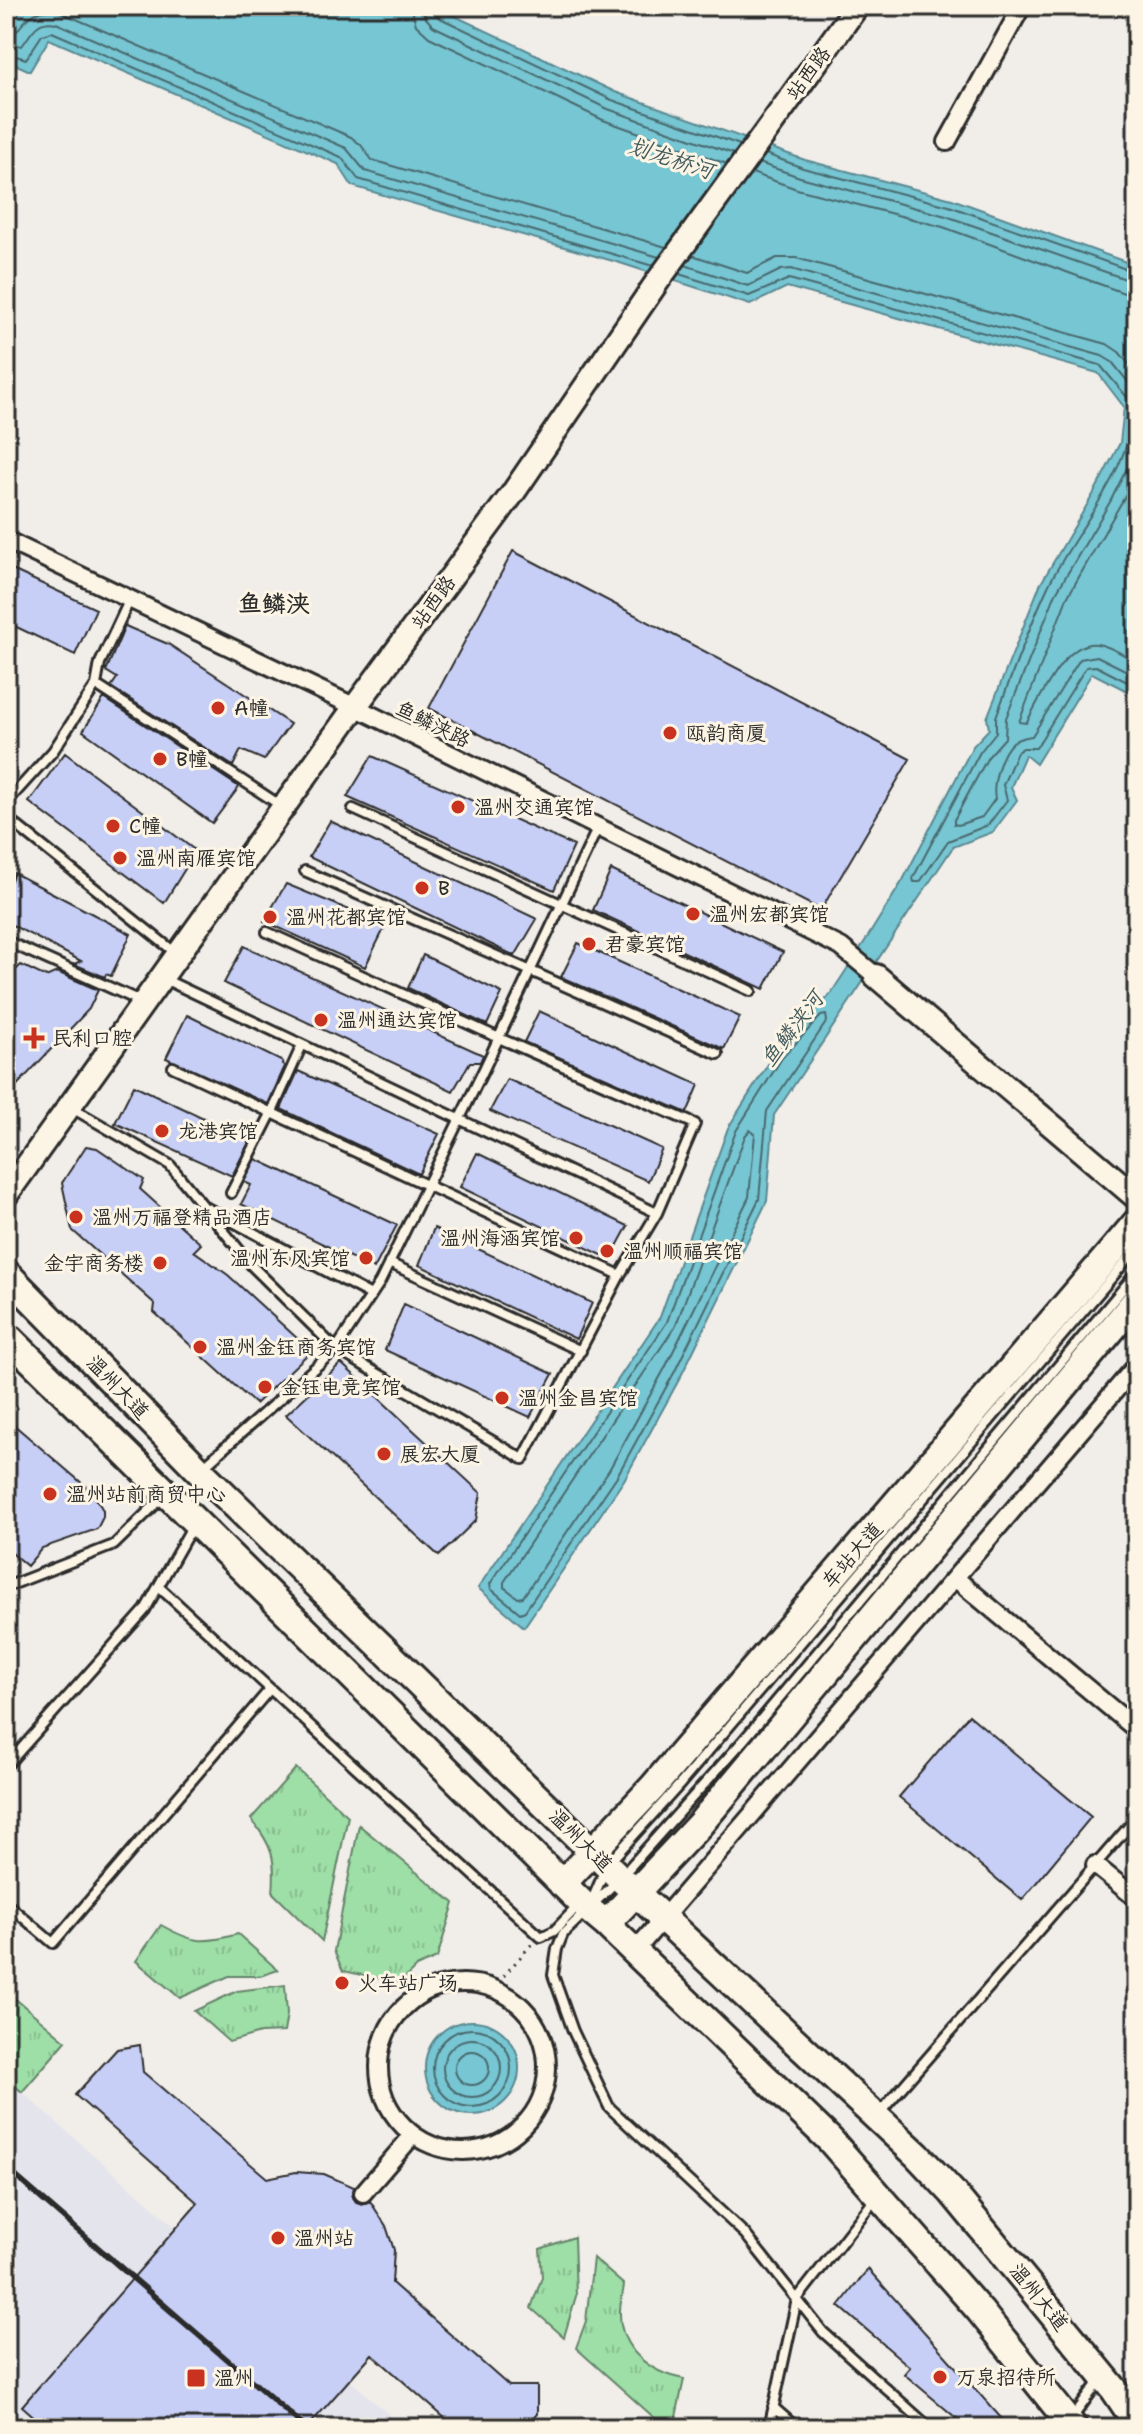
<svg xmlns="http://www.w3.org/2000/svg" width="1143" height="2434" viewBox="0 0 1143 2434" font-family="'Shantell Sans','LXGW WenKai TC',sans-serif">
<defs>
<pattern id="grass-tufts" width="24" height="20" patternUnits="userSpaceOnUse" patternTransform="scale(2)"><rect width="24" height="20" fill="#9edea7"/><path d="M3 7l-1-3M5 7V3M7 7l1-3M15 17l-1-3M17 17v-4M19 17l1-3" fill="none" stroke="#88bf90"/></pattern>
</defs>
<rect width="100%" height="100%" fill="#f1ede9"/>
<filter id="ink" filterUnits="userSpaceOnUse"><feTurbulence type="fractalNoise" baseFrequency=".0125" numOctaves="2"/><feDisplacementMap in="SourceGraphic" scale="16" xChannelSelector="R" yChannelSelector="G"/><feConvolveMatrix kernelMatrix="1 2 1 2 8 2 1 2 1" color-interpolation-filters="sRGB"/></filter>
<g filter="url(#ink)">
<path fill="#e4e4ed" d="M6,2078L22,2092L404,2428H6Z"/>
<path fill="url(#grass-tufts)" stroke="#648469" stroke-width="2" d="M296,1768L348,1816L322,1941L273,1893C276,1859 273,1846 251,1819Z
M359,1825L454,1903L437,1958L416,1967L400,1983L343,1971L334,1951Z
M161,1925C193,1943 203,1944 238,1934L278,1970L260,1976H229L180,1998L136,1961Z
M285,1985L287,2014L284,2032L260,2033L229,2042L194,2011L237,1991Z
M6,1991L66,2041L22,2092L6,2078Z
M574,2237L576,2296L564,2337L531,2308L542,2277L540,2249Z
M593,2258L624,2285C623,2294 620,2303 620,2311C619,2349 650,2373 684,2379L675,2422H659L576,2348L586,2321Z"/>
<path fill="#77c6d3" stroke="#598890" stroke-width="2" d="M6,6H434L615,92L805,160L952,199L1137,266V696L1092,673L1036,764L1025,755L1011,787L1017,800L993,832L953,847L774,1115L767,1201L681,1376L624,1480L524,1627L478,1588L660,1317L728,1128L775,1053L830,995L867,938L903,880L973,746L989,729L987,718L1040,585L1094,493L1120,443L1124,407L1098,373L787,287L750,305L620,263L352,186L338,164L49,39L30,71L6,60Z
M425 2068a47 47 0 1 1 94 0a47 47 0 1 1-94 0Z"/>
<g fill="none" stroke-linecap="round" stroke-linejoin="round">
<path stroke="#49696e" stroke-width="2" d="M411,6L416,25L429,37L603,120L727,164
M423,6L425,17L433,26L608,109L734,154
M433,6L438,17L612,100L740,145
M6,31H17C28,15 40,7 60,12L351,137L361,145L372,160L666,247
M6,43L22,46C32,33 36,19 56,23L346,148L365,171L659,257
M6,53L26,59L42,35L52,32L341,157L358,179L653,266
M766,154L803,168L949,206L1137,273
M759,163L800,177L946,216L1137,283
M752,173L797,189L943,227L1124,293L1137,295
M692,255L747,273L777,258H796L1107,344L1119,352L1137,374
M685,265L748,286L781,270L791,269L1102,356L1112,362L1137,393
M679,274L749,296L789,279L1100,365L1132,403C1138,465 1070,536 1046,591C1027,632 1012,675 996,717V732L980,752L913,878L914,882H920L948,841L988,825L1007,800L1003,785L1017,752L1023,748H1036L1086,667L1096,666L1137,687
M1137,448L1110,502L1056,593L1006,718L1005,738L988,757L954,820V824L958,825L982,817L995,799C992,784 1000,753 1013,742C1018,738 1026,737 1032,736L1080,659L1097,656L1137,676
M1137,475L1067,598L1019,722L1026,723C1040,700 1065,639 1097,644C1111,646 1125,656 1137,662
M826,1015L827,1021L767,1111L759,1199L674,1373L617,1476L525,1611L520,1613L491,1589L490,1584L667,1322L736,1131L782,1058L821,1016Z
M750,1130L755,1134L749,1197L665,1368L609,1470L523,1597L518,1598L504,1587V1582L676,1325L745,1136Z
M433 2068a39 39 0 1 1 78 0a39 39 0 1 1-78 0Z
M443 2068a29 29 0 1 1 58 0a29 29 0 1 1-58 0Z
M455 2068a17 17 0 1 1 34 0a17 17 0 1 1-34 0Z"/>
</g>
<path fill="#c7cff7" stroke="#2b2b2b" stroke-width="2" d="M513,551L910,759L821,910L429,708Z
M6,567L96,609L75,655L6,622Z
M125,626L168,644L290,724L264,760L241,750L233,766L111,687L117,678L106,671Z
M104,698L239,787L212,823L83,731Z
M65,753L196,851L164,903L29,802Z
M372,756L574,846L554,890L347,797Z
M330,821L537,919L515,956L309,857Z
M611,870L783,952L764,989L593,910Z
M14,873L131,934L111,976L106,974L105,977L74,964L81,961L6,922V893Z
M286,884L386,925L365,967L264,921Z
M578,943L740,1017L724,1049L561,977Z
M244,946L483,1055L480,1062H470L453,1091L224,983Z
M423,955L502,993L487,1025L408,988Z
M21,965L46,977L57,972L98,990L89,1009L6,1097V979Z
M539,1011L699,1085L687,1113L524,1042Z
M187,1015L283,1062L282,1064L285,1066L268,1104L166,1058Z
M298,1071L439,1134L419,1174L281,1109Z
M507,1079L662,1149L648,1181L490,1111Z
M134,1085L250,1140L232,1176L115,1123Z
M86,1146L97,1148L144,1180L140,1189L201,1244L194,1251L228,1275L311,1351L255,1404L154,1312L155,1304L72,1230L62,1183Z
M477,1153L628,1226L610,1259L460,1187Z
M256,1159L397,1225L374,1269L241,1204L251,1185L244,1182Z
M434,1228L592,1303L576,1339L419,1265Z
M404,1304L553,1374L530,1417L385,1350Z
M341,1363L481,1493L476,1520L439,1556L286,1415Z
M6,1418L91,1491L103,1510V1517L97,1529L42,1548L27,1566L6,1548Z
M969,1715L1091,1817L1022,1900L899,1797Z
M140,2045L143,2072L267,2178L296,2172L324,2174L354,2187L352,2196L356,2202L362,2204L370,2201L386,2226L394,2250L392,2283L509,2386H537V2414L525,2428H456L372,2354L307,2428H47L22,2406L198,2203L75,2095L117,2049Z
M868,2269L1010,2428H968L904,2374L910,2367L839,2306Z"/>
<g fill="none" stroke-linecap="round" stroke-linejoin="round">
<g stroke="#2b2b2b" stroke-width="14">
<path id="lane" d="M96,685L283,807
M6,803L53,751L96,685L100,663L130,599
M353,809L751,991
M6,817L177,954
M305,871L718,1054
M6,941L140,1001
M162,978L657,1213
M173,1067L620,1275
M72,1108L170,1165L253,1267L336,1349L523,1459L620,1275L657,1213L695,1124L499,1038L267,932
M231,1193L271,1114L302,1045
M207,1208L371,1295
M389,1263L581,1351
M203,1467L336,1349L380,1282L485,1067L598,827
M6,1587L114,1545L165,1495
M159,1587L541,1937L554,1931L578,1906
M6,1766L145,1610L193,1525
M6,1903L53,1943L270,1689
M590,1905L607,1865L681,1783L1137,1248
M878,2115L1137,1817
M773,2407L797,2428
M1073,2417L1100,2380
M769,2428L797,2299L875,2199
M930,2428L823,2332L745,2234L609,2107L573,2031L553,1975L557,1949L563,1934L620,1878L742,1742L1137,1272"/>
</g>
<g stroke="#2b2b2b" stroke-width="22">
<path id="street" d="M947,142L1022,6
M6,540L347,703L841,947L876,976
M955,1578L1137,1730
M1095,1865L1137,1899
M635,1951L1137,1365
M379 2067a84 84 0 1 1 168 0a84 84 0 1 1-168 0Z
M363,2193L413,2135"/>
</g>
<g stroke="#2b2b2b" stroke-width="28">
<path id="secondary" d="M876,976L1137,1198
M6,1195L355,707L513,493L657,282L857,6"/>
</g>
<g stroke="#2b2b2b" stroke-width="32">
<path id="primary" d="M6,1273L199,1470L620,1878L917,2155L952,2192L1114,2389L1137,2423
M6,1335L588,1909L606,1924L830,2140L980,2311L1074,2428
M562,1884L653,1787L1137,1222
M606,1924L700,1824L1137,1299"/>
</g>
<path stroke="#2b2b2b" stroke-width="3" stroke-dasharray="2 6" stroke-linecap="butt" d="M493,1988L532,1944"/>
<use href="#lane" stroke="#fcf5e5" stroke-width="8"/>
<use href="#street" stroke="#fcf5e5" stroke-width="16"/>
<use href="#secondary" stroke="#fcf5e5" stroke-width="22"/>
<use href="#primary" stroke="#fcf5e5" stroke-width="26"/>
<path stroke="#2b2b2b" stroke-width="6" d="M6,2168L306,2428"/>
</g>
</g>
<g fill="#c8321e" stroke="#fcf5e5" stroke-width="3">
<circle cx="218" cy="708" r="8"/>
<circle cx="670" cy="733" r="8"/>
<circle cx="160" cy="759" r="8"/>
<circle cx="458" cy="807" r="8"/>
<circle cx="113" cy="826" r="8"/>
<circle cx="120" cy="858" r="8"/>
<circle cx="422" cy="888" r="8"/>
<circle cx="693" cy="914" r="8"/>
<circle cx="270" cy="917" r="8"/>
<circle cx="589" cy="944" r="8"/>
<circle cx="321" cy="1020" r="8"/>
<path d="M30 1026h8v8h8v8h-8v8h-8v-8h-8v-8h8z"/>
<circle cx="162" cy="1131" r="8"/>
<circle cx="76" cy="1217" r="8"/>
<circle cx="576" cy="1238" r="8"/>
<circle cx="607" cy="1251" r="8"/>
<circle cx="366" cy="1258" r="8"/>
<circle cx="160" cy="1263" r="8"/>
<circle cx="200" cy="1347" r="8"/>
<circle cx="265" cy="1387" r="8"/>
<circle cx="502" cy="1398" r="8"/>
<circle cx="384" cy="1454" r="8"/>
<circle cx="50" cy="1494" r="8"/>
<circle cx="342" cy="1983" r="8"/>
<circle cx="278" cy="2238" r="8"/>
<circle cx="940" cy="2377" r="8"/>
<rect x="186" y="2368" width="20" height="20" rx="4"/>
</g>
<g text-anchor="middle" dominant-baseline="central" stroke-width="6" stroke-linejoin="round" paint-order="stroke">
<g font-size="20" fill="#2b2b2b" stroke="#fcf5e5">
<text transform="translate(808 73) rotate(-54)">站西路</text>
<text transform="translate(433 602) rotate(-54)">站西路</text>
<text transform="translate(433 724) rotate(26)">鱼鳞浃路</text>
<text transform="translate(118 1387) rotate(46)">温州大道</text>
<text transform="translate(852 1555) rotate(-49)">车站大道</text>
<text transform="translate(581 1840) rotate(45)">温州大道</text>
<text transform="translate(1039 2297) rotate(51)">温州大道</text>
</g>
<g font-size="20" fill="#2b2b2b" stroke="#fcf5e5" text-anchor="start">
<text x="234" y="708">A幢</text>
<text x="686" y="733">瓯韵商厦</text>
<text x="176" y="759">B幢</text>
<text x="474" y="807">温州交通宾馆</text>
<text x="129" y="826">C幢</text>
<text x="136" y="858">温州南雁宾馆</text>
<text x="438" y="888">B</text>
<text x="709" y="914">温州宏都宾馆</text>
<text x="286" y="917">温州花都宾馆</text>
<text x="605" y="944">君豪宾馆</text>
<text x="337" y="1020">温州通达宾馆</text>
<text x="52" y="1038">民利口腔</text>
<text x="178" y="1131">龙港宾馆</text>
<text x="92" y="1217">温州万福登精品酒店</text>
<text x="560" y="1238" text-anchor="end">温州海涵宾馆</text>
<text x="623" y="1251">温州顺福宾馆</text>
<text x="350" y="1258" text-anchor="end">温州东风宾馆</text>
<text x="144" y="1263" text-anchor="end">金宇商务楼</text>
<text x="216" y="1347">温州金钰商务宾馆</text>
<text x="281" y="1387">金钰电竞宾馆</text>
<text x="518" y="1398">温州金昌宾馆</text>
<text x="400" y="1454">展宏大厦</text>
<text x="66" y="1494">温州站前商贸中心</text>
<text x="358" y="1983">火车站广场</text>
<text x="294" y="2238">温州站</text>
<text x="956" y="2377">万泉招待所</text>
<text x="214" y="2378">温州</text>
</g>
<g font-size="22" font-style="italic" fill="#425a5d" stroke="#fcf5e5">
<text transform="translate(671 158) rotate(18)">划龙桥河</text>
<text transform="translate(792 1029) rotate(-53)">鱼鳞浃河</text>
</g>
<g font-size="24" font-weight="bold" fill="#2b2b2b" stroke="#fcf5e5">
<text x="274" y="604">鱼鳞浃</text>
</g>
</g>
<rect width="1143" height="2434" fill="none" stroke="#fcf5e5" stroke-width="32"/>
<rect x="16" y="16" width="1111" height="2402" fill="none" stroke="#2b2b2b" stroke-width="3" filter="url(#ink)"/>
</svg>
